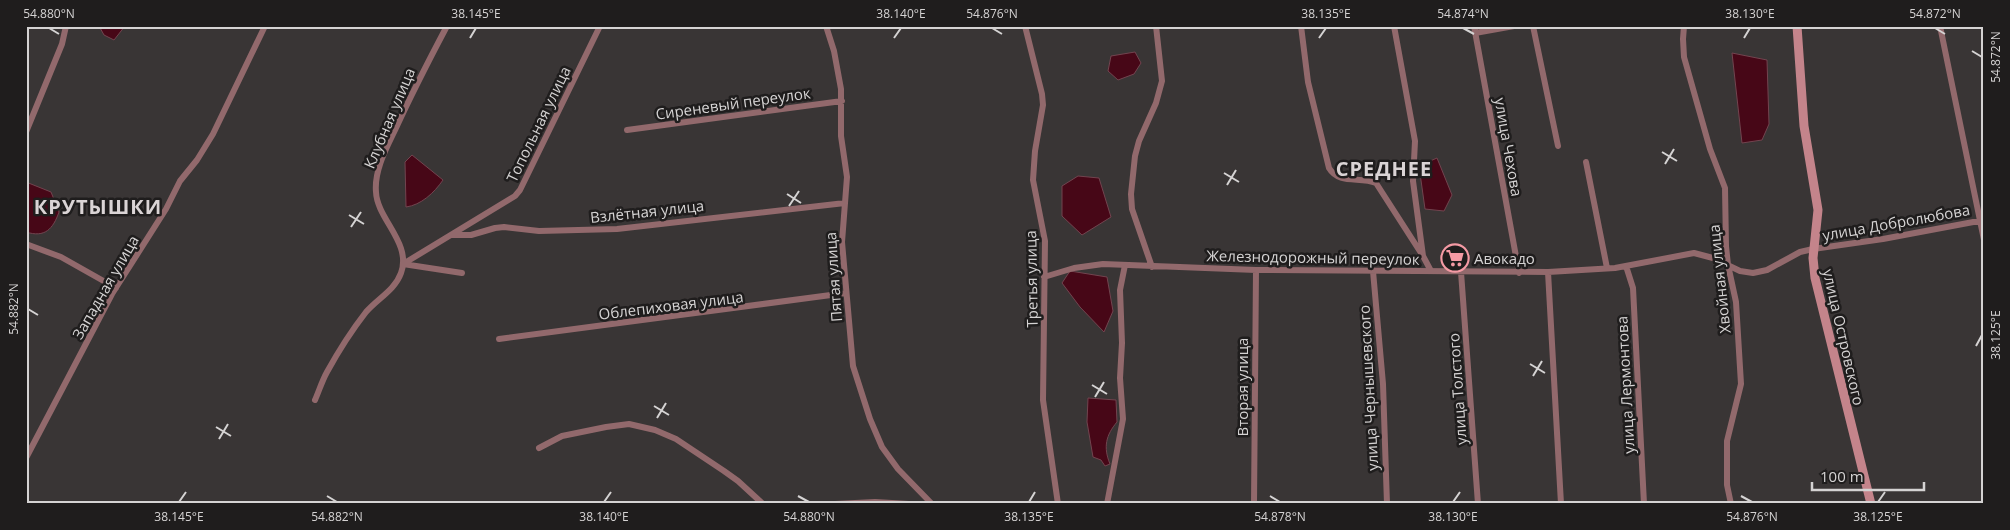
<svg xmlns="http://www.w3.org/2000/svg" width="2010" height="530" viewBox="0 0 2010 530" font-family="'Open Sans',sans-serif">
<rect width="100%" height="100%" fill="#393535"/>
<path fill="#470717" stroke="#72444f" d="M99,26H125L114,40L104,35Z
M1135,52L1141,63L1134,74L1118,80L1108,71L1111,56Z
M1732,53L1767,60L1769,124L1762,140L1742,143Z
M412,155L443,180C434,193 421,205 406,207L405,162Z
M1437,158L1452,195L1444,211L1425,209L1419,166Z
M1078,176L1099,178L1111,217L1082,235L1062,216V186Z
M26,182L51,192L59,212C53,229 45,238 26,232Z
M1070,271L1107,277L1113,311L1104,332L1080,307L1062,283Z
M1088,398L1116,400L1117,422C1106,435 1103,447 1110,464L1105,466L1101,460L1093,457L1087,422Z"/>
<g fill="none" stroke-linecap="round" stroke-linejoin="round">
<path stroke="#92696c" stroke-width="6" d="M826,26L834,51L841,89V136L847,177L842,242L853,366L870,419L882,447L898,469L932,504
M1025,26L1042,94L1043,105L1035,151L1033,180L1045,241L1043,400L1058,504
M1301,26L1308,82L1329,168C1339,185 1360,176 1376,183L1423,256
M1394,26L1415,141L1413,181L1423,256L1431,271
M1474,26L1519,273
M1533,26L1558,146
M1684,26L1683,39L1684,57L1710,149L1725,188L1726,246L1728,265L1736,302L1741,384L1727,441V485L1731,504
M1940,26L1984,240
M1475,33L1514,26
M627,130L842,101
M26,132L62,44L66,26
M1586,162L1607,268
M452,235H471L495,228L504,227L539,231L617,229L845,203
M26,244L61,257L116,288
M403,264L515,196L520,190L600,26
M403,264L462,273
M1626,266L1633,288L1644,504
M1152,267L1132,209L1131,194L1135,156L1139,141L1156,103L1162,81L1156,26
M1373,271L1383,384L1387,504
M1461,272L1478,504
M1548,272L1561,504
M1044,277L1074,268L1103,264L1256,270L1548,272L1615,268L1694,253L1713,258L1740,271L1753,273L1767,270L1800,252L1813,249L1883,239L1984,220
M499,339L846,293
M315,400C319,391 322,381 327,372C338,352 352,330 366,312C377,299 395,290 401,273C412,243 377,219 376,192C374,170 387,147 396,128C412,93 429,60 447,26
M539,448L562,436L606,427L629,424L655,430L676,439L724,471L738,481L763,504
M26,458L112,294L166,209L180,181L197,160L213,134L265,26
M835,504L875,502L909,504
M1107,504L1123,419L1120,378L1122,343L1120,290L1125,265
M1254,504L1256,270"/>
<path stroke="#c4848b" stroke-width="9" d="M1797,26L1804,126L1818,210L1813,258L1815,278L1871,504"/>
</g>
<path fill="none" stroke="#d5d3d3" stroke-width="2" d="M49,28L59,34M992,28L1002,34M1463,28L1474,34M1935,28L1945,34M470,38L476,28M894,38L901,28M1319,38L1326,28M1744,38L1750,28M1972,51L1982,57M1662,152L1677,161M1665,164L1674,149M1224,173L1239,182M1227,185L1236,170M787,194L801,203M789,206L799,191M349,215L364,224M351,227L361,212M28,309L38,315M1976,346L1982,335M1530,364L1545,373M1533,376L1542,361M1092,385L1107,394M1095,397L1104,382M654,406L669,415M657,418L666,403M216,427L231,436M219,439L228,424M327,496L337,502M798,496L809,502M1270,496L1280,502M1741,496L1752,502M179,502L186,492M604,502L611,492M1029,502L1035,492M1453,502L1460,492M1878,502L1885,492"/>
<defs>
<g id="supermarket-ring" transform="scale(1.4375)"><circle r="9.5" fill="#1f1d1d" stroke="#f49aa4" stroke-width="1.5"/><path d="M-6-5.5h2.5l.6 2H6L4.5 2H-2.5L-4.4-4H-6ZM-1.5 3.2a1.3 1.3 0 1 0 .1 0ZM3 3.2a1.3 1.3 0 1 0 .1 0Z" fill="#f49aa4"/></g>
</defs>
<g fill-rule="evenodd">
<use href="#supermarket-ring" x="1455" y="258"/>
</g>
<g text-anchor="middle" dominant-baseline="central" stroke-width="5" stroke-linejoin="round" paint-order="stroke">
<g font-size="15" fill="#d5d3d3" stroke="#1f1d1d">
<text transform="translate(733 103) rotate(-8)">Сиреневый переулок</text>
<text transform="translate(389 118) rotate(-67)">Клубная улица</text>
<text transform="translate(538 124) rotate(-64)">Топольная улица</text>
<text transform="translate(1509 147) rotate(80)">улица Чехова</text>
<text transform="translate(647 211) rotate(-6)">Взлётная улица</text>
<text transform="translate(1896 222) rotate(-10)">улица Добролюбова</text>
<text transform="translate(1313 257) rotate(1)">Железнодорожный переулок</text>
<text transform="translate(833 277) rotate(-94)">Пятая улица</text>
<text transform="translate(1031 279) rotate(-91)">Третья улица</text>
<text transform="translate(1719 279) rotate(-96)">Хвойная улица</text>
<text transform="translate(105 287) rotate(-60)">Западная улица</text>
<text transform="translate(671 305) rotate(-7)">Облепиховая улица</text>
<text transform="translate(1844 337) rotate(77)">улица Островского</text>
<text transform="translate(1625 385) rotate(-93)">улица Лермонтова</text>
<text transform="translate(1242 387) rotate(-90)">Вторая улица</text>
<text transform="translate(1368 388) rotate(-93)">улица Чернышевского</text>
<text transform="translate(1457 389) rotate(-94)">улица Толстого</text>
</g>
<g font-size="15" fill="#d5d3d3" stroke="#1f1d1d" text-anchor="start">
<text x="1474" y="258">Авокадо</text>
</g>
<g font-size="20" font-weight="bold" letter-spacing="1" fill="#dad4d5" stroke="#1f1d1d">
<text x="1384" y="168">СРЕДНЕЕ</text>
<text x="98" y="206">КРУТЫШКИ</text>
</g>
</g>
<rect width="2010" height="530" fill="none" stroke="#1f1d1d" stroke-width="55"/>
<path d="M1812 482v8h112v-8" fill="none" stroke="#d5d3d3" stroke-width="2.5"/>
<text x="1820" y="482" font-size="15" fill="#d5d3d3" stroke="#1f1d1d" stroke-width="4" paint-order="stroke">100 m</text>
<rect x="28" y="28" width="1954" height="474" fill="none" stroke="#d5d3d3" stroke-width="2"/>
<g font-size="12" text-anchor="middle" fill="#d5d3d3">
<text x="49" y="18">54.880°N</text>
<text x="476" y="18">38.145°E</text>
<text x="901" y="18">38.140°E</text>
<text x="992" y="18">54.876°N</text>
<text x="1326" y="18">38.135°E</text>
<text x="1463" y="18">54.874°N</text>
<text x="1750" y="18">38.130°E</text>
<text x="1935" y="18">54.872°N</text>
<text transform="translate(1996 57) rotate(-90)" y="4">54.872°N</text>
<text transform="translate(14 309) rotate(-90)" y="4">54.882°N</text>
<text transform="translate(1996 335) rotate(-90)" y="4">38.125°E</text>
<text x="179" y="521">38.145°E</text>
<text x="337" y="521">54.882°N</text>
<text x="604" y="521">38.140°E</text>
<text x="809" y="521">54.880°N</text>
<text x="1029" y="521">38.135°E</text>
<text x="1280" y="521">54.878°N</text>
<text x="1453" y="521">38.130°E</text>
<text x="1752" y="521">54.876°N</text>
<text x="1878" y="521">38.125°E</text>
</g>
</svg>
